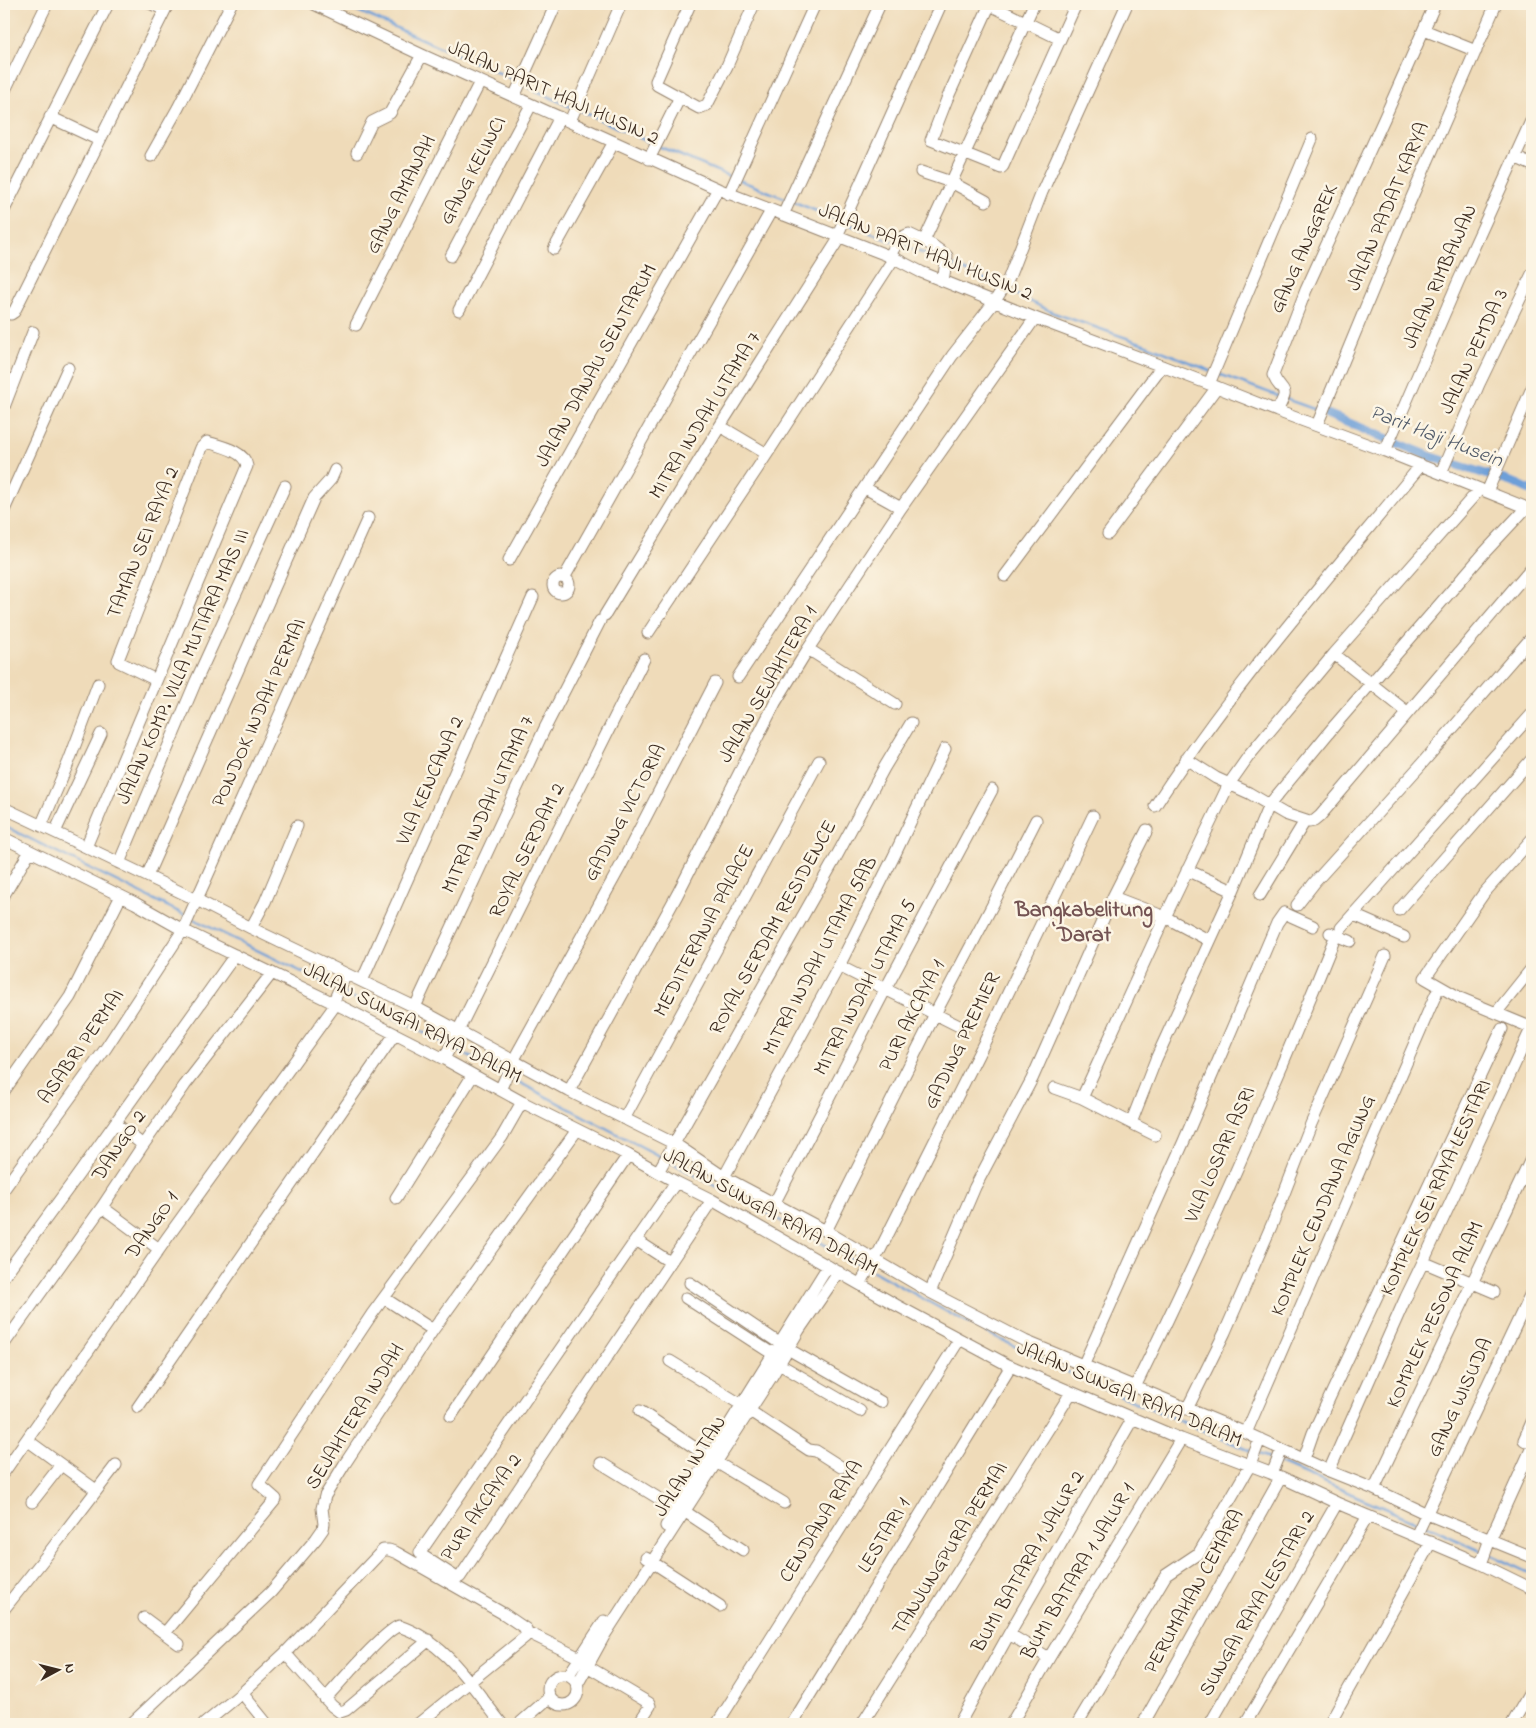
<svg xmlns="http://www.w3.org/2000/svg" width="1536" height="1728" viewBox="0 0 1536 1728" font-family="'Indie Flower',sans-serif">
<rect width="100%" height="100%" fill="#fcf5e5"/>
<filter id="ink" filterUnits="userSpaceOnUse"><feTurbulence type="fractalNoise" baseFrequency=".02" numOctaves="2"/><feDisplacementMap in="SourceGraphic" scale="10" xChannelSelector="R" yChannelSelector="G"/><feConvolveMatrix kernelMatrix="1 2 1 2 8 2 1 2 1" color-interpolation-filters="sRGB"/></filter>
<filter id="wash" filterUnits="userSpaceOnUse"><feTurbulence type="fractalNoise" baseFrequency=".0096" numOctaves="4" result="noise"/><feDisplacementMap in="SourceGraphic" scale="20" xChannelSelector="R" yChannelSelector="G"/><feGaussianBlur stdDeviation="1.12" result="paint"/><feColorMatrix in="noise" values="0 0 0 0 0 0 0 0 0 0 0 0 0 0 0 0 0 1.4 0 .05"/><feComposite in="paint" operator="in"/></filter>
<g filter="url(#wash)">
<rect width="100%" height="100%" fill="#efdbb9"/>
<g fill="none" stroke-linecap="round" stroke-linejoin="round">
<path stroke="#6d9fd8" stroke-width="2.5" d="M342,4L517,81
M524,85L571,107
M579,110L653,144
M658,146L731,177
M739,180L787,199
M792,201L841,221
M846,223L894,242
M899,244L943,261
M950,264L1000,287
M1005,289L1054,313L1147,345L1211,371
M1216,373L1281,397
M1286,399L1319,411
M4,826L187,916
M191,918L335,988
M342,992L446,1044
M453,1048L504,1075
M509,1077L663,1158
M668,1161L768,1214L866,1267
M873,1271L967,1323L1086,1381L1251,1451
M1259,1454L1275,1460
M1280,1463L1419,1523
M1424,1525L1483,1552
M1488,1554L1532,1574"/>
<path stroke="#6d9fd8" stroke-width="9" d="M1327,414L1429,456L1517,484L1532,491"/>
</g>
</g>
<g filter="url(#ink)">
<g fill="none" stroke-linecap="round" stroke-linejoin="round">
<g stroke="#95826c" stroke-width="13">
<path id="minor" d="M152,4L165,10
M314,4L422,55L718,189L894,258L921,272L1035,318L1209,384L1277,411L1385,451L1532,510
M690,4L656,81L657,85L699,108L707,105L727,66L754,4
M990,4L947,99L931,140L1001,168L1003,166L1076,4
M990,5L1060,39
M1424,30L1476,51
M4,92L47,4
M514,97L556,4
M50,117L99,140
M570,121L621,4
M357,153L372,122L390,113L422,55
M151,156L178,108L231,4
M1515,157L1532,165
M649,159L680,97
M921,172L951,182L986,201
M729,194L815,4
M4,210L108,4
M783,215L880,4
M837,236L941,4
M924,241L1034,4
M554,249L614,142
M451,256L531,105
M889,257L900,238L909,234L932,245L947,256L943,281
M459,310L560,117
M4,313L11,314L14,312L168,4
M356,325L480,82
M1209,384L1312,139
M4,407L33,332
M1277,411C1291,385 1282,396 1273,375L1306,290L1384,119L1435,4
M1317,425L1398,229L1496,4
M720,426L767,454
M1385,451L1458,282L1532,119
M1441,473L1479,384L1532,274
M865,488L901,508
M1480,489L1334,654L1248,757L1229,784L1165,917L1082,1098L1131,1123L1156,1059L1233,891L1269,805L1335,725L1484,553L1526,508
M1487,492L1532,388
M4,510L68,368
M1108,534L1217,387
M509,560L718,189
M1005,576L1162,366
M553 585a8 8 0 1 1 16 0a8 8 0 1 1-16 0Z
M564,578L771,211
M605,615L720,426L840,237
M648,633L767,454L894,258
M808,649L895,704
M1334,654L1407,712
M738,677L952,356L995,301L1008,280L1042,192L1127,4
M1186,759L1216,778L1249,793L1285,814L1309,822L1314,821L1320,816L1532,567
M1155,806C1233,685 1330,576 1421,465
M4,808L197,900L251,928L415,1007L569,1091L675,1144L724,1177L826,1231L930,1292L1025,1341L1246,1433L1329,1471L1374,1489L1427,1514L1532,1557
M41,826L69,761L98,684
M55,832L101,734
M4,838L135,903L183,930L346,1009L444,1059L522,1102L628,1155L676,1182L712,1200L896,1305L1008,1365L1181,1439L1281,1477L1337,1503L1481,1564L1532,1589
M86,847L247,466C245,451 220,446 207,442L201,448L118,660L119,662L156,680
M119,863L196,681L285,486
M1187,870L1233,891
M147,876L314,498L331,479L335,470
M4,895L30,851
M1260,895L1305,821
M1113,897L1165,917L1210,941
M1297,905L1315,882L1418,768L1532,637
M1399,910L1532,759
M1354,915L1404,937
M251,928L265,902L297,826
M1341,928L1532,714
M1330,933L1350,941
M839,966L963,1028
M362,981L533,597
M333,1003L346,974
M415,1007L544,730L600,621
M1496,1013L1532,968
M444,1059L644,659
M1054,1088L1082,1098
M500,1090L513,1061L620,867L715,683
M4,1091L70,997L121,896
M569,1091L677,895L775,703L808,649L901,508L1035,318
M624,1119L819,761
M115,1123L143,1145
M1131,1123L1155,1135
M658,1172L835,859L884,768L911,723
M724,1177L839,966L894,856L945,749
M676,1182L421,1551L420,1552L423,1556L457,1578L460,1577L712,1200
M4,1189L106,1048L183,930L368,518
M396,1198L473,1075
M774,1204L885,990L992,790
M102,1207L159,1249
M826,1231L935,1014L992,906L1036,820
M636,1240L670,1262
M1423,1262L1494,1292
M4,1276L78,1175L235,955
M690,1283L788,1349L881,1402
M860,1284L880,1250L986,1039L1093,816
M930,1292L975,1187L1032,1079L1113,897L1147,830
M384,1298L433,1330
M686,1298L779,1358
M4,1344L102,1207L143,1145L185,1085L272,973
M670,1361L742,1405
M779,1364L860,1411
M1083,1366L1184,1141L1277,923L1284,913L1313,926
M1135,1387C1208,1239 1274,1088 1336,935
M138,1407L395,1034
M1187,1409L1225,1332L1273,1222L1311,1124L1385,956
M640,1411L716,1462L784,1503
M750,1411L809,1450L816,1451L841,1467
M451,1416L628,1155
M1532,1422L1524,1440L1532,1444
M1246,1433L1436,994
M27,1440L96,1490
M1304,1459L1313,1433L1502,1029
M601,1463L676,1509
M1329,1471L1406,1297L1423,1262L1531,1029L1530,1027L1460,998L1425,978L1484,893L1532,839
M4,1472L167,1238L336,1004
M1272,1474L1282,1449
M1374,1489L1532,1157
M32,1502L61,1465
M684,1511L743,1550
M666,1526L828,1266
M1416,1536L1532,1291
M646,1558L720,1606
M1481,1564L1489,1542L1532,1447
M4,1609L51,1550L116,1465
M144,1618L179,1644
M527,1632L580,1658
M165,1633L276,1499L259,1484L372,1314L502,1137L522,1102
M1009,1634L1049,1658
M285,1653L383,1550H389L397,1553L504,1614L526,1629L527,1632L525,1637L418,1724
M587,1666L649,1703L650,1706L638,1724
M548 1690a15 15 0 1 1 30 0a15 15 0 1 1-30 0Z
M568,1676L604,1621
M577,1685L604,1636L772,1376L799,1330L839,1272
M325,1699C338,1685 386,1629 399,1626C447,1642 472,1687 502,1724
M131,1724L271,1592L316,1539L323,1529L324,1524L322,1508L325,1496L344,1465L433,1330L577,1130
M204,1724L242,1693
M267,1724L242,1693L285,1653L332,1706L340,1712L346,1710L429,1640
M519,1724L550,1697
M717,1724L959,1340
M792,1724L1011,1366
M862,1724L1071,1393
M959,1724L1009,1634L1133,1418
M1011,1724L1049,1658L1181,1439
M1077,1724L1166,1575L1199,1553L1250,1465L1260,1439
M1143,1724L1281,1477
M1210,1724L1337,1503
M1245,1724L1368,1516
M1329,1724L1431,1542
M1512,1724L1532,1689"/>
</g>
<use href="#minor" stroke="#fff" stroke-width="11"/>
</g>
</g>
<g text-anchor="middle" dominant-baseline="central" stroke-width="5" stroke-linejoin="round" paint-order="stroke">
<g font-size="20" fill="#3b2a1e" stroke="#fcf5e5">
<text transform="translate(553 94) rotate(24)">JALAN PARIT HAJI HUSIN 2</text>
<text transform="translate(474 171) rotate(-62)">GANG KELINCI</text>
<text transform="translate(402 195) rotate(-63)">GANG AMANAH</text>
<text transform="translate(1389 207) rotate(-67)">JALAN PADAT KARYA</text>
<text transform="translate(1305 249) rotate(-66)">GANG ANGGREK</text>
<text transform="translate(925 253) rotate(22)">JALAN PARIT HAJI HUSIN 2</text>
<text transform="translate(1441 277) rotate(-66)">JALAN RIMBAWAN</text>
<text transform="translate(1475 352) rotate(-65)">JALAN PEMDA 3</text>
<text transform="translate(597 366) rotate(-61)">JALAN DANAU SENTARUM</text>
<text transform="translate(706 416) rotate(-58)">MITRA INDAH UTAMA 7</text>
<text transform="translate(144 543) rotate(-68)">TAMAN SEI RAYA 2</text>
<text transform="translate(184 667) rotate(-66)">JALAN KOMP. VILLA MUTIARA MAS III</text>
<text transform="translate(769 685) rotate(-60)">JALAN SEJAHTERA 1</text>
<text transform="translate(260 713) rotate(-66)">PONDOK INDAH PERMAI</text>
<text transform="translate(431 781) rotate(-66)">VILA KENCANA 2</text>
<text transform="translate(489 805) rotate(-65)">MITRA INDAH UTAMA 7</text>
<text transform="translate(626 813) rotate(-62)">GADING VICTORIA</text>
<text transform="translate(528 851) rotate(-64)">ROYAL SERDAM 2</text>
<text transform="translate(774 928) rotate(-61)">ROYAL SERDAM RESIDENCE</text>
<text transform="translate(705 931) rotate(-62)">MEDITERANIA PALACE</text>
<text transform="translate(821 956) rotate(-62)">MITRA INDAH UTAMA 5AB</text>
<text transform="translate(866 988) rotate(-62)">MITRA INDAH UTAMA 5</text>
<text transform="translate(913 1016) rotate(-63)">PURI AKCAYA 1</text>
<text transform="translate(412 1024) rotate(27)">JALAN SUNGAI RAYA DALAM</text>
<text transform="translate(963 1041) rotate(-64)">GADING PREMIER</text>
<text transform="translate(82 1047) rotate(-55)">ASABRI PERMAI</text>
<text transform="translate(120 1146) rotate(-56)">DANGO 2</text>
<text transform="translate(1221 1155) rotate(-66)">VILA LOSARI ASRI</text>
<text transform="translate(1437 1188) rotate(-65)">KOMPLEK SEI RAYA LESTARI</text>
<text transform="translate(1324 1206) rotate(-67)">KOMPLEK CENDANA AGUNG</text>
<text transform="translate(770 1213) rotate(29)">JALAN SUNGAI RAYA DALAM</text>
<text transform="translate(153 1226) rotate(-55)">DANGO 1</text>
<text transform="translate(1436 1315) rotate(-65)">KOMPLEK PESONA ALAM</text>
<text transform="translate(1129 1395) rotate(23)">JALAN SUNGAI RAYA DALAM</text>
<text transform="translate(1461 1398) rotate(-65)">GANG WISUDA</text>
<text transform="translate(356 1417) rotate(-58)">SEJAHTERA INDAH</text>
<text transform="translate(691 1467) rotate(-57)">JALAN INTAN</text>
<text transform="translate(482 1508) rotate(-55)">PURI AKCAYA 2</text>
<text transform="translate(822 1522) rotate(-58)">CENDANA RAYA</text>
<text transform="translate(885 1536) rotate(-59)">LESTARI 1</text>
<text transform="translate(951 1549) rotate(-58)">TANJUNGPURA PERMAI</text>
<text transform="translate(1029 1562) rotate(-60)">BUMI BATARA 1 JALUR 2</text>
<text transform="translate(1079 1572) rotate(-59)">BUMI BATARA 1 JALUR 1</text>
<text transform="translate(1195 1592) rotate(-61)">PERUMAHAN CEMARA</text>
<text transform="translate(1258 1604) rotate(-60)">SUNGAI RAYA LESTARI 2</text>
</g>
<g font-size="21" font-style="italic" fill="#4f5968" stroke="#fcf5e5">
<text transform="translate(1436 437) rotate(21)">Parit Haji Husein</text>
</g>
<g font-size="22" font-weight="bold" fill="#745353" stroke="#fcf5e5">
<text x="1084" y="911">Bangkabelitung<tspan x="1084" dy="25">Darat</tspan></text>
</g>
</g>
<rect width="1536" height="1728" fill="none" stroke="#fcf5e5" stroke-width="20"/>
<g transform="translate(58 1670) rotate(83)" stroke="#fcf5e5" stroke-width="4" paint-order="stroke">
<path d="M0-4L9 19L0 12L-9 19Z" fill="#3b2a1e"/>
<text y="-8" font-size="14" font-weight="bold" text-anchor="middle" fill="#3b2a1e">N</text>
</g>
</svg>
